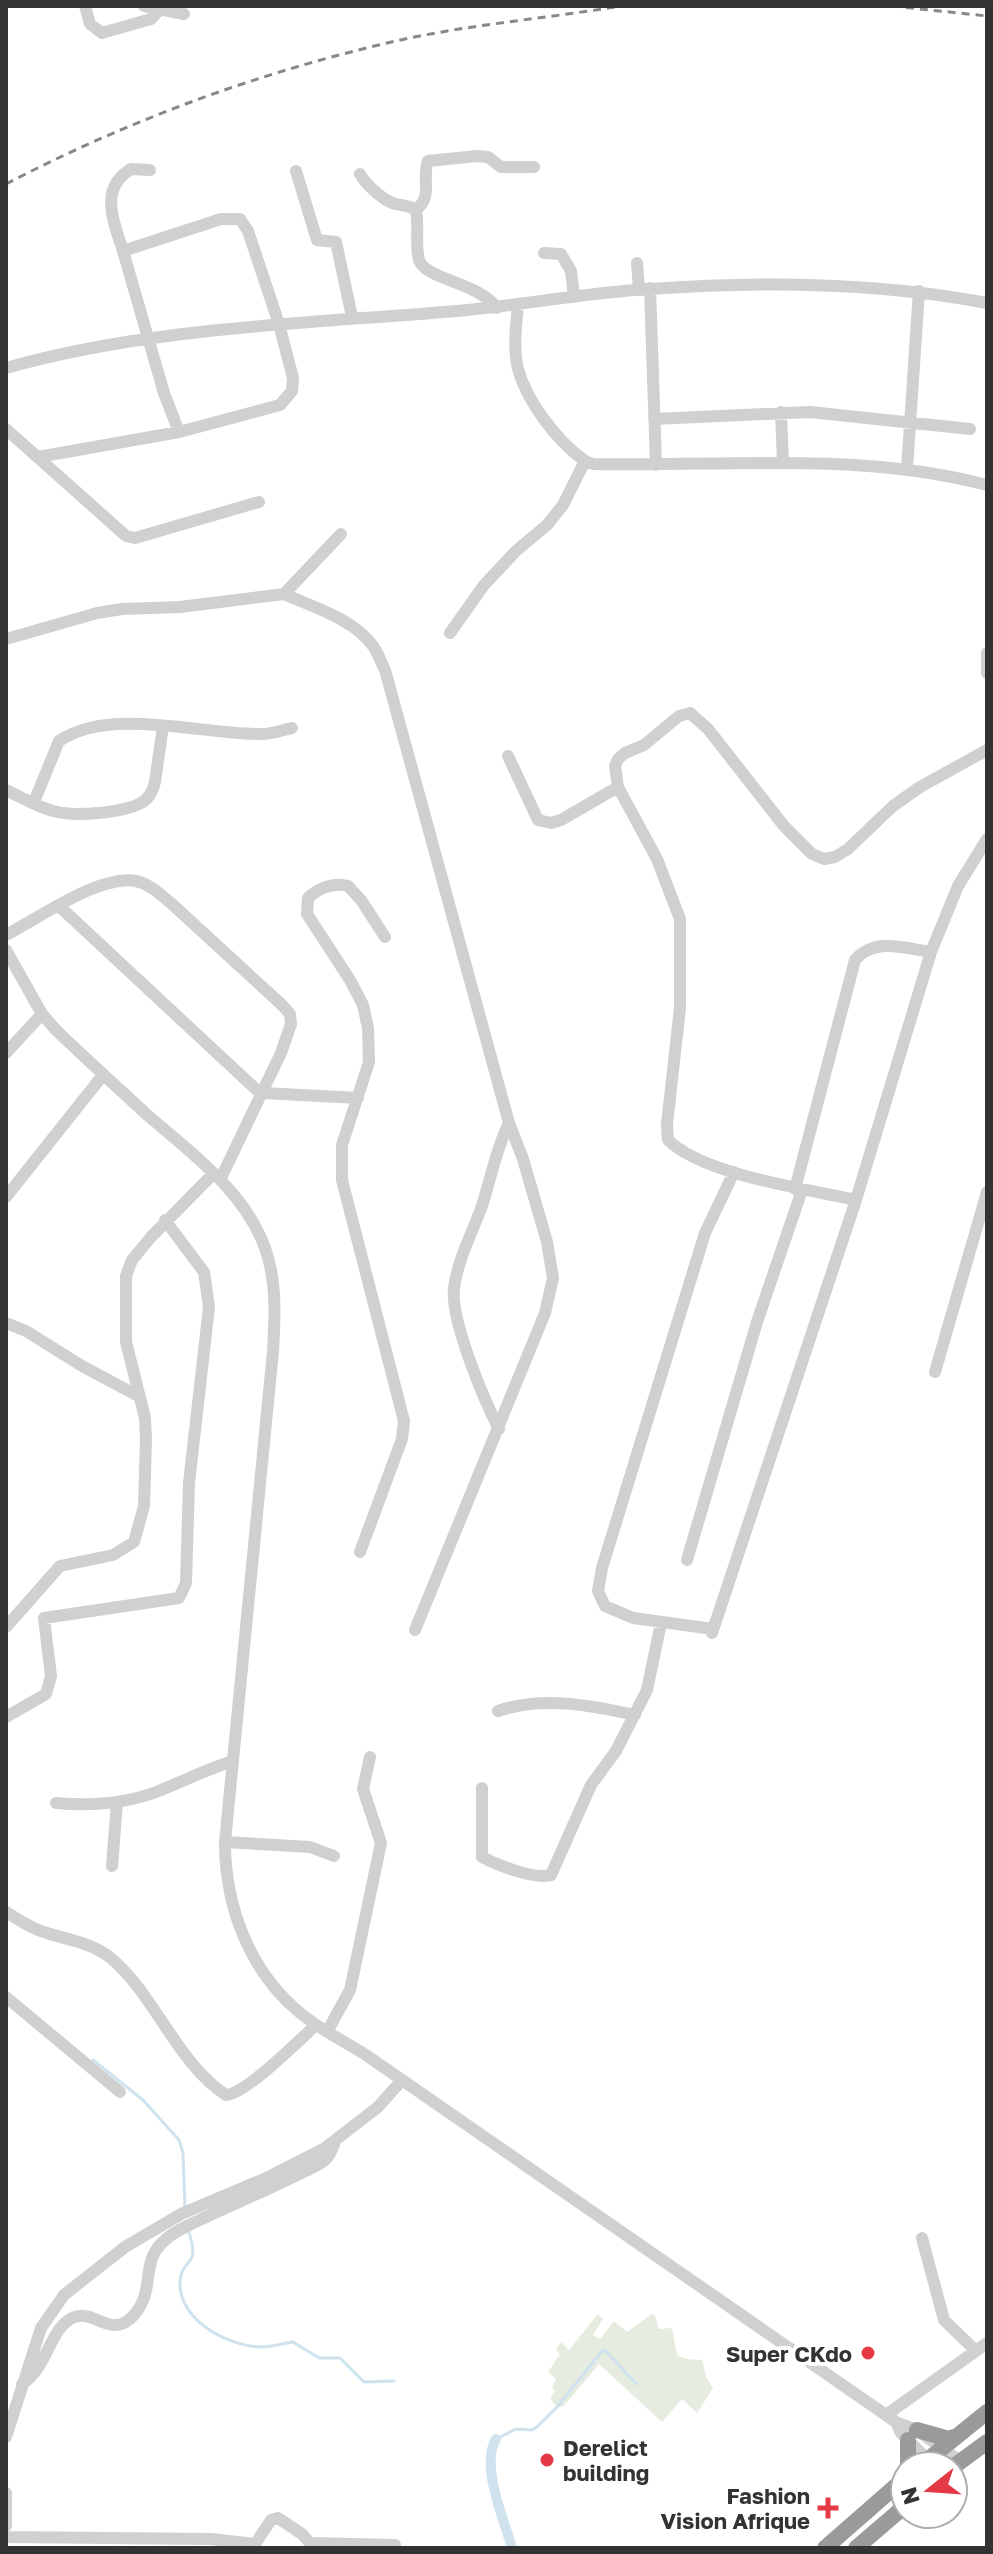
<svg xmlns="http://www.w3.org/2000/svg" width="993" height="2554" viewBox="0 0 993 2554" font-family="'Golos Text',sans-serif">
<rect width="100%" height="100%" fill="#fff"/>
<path fill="#e6ecdf" d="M598,2314L603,2319L593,2335L600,2339L614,2321L627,2332L652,2314L655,2315L659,2329L672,2328L677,2355L686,2359L702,2360L706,2376L713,2388L697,2413L682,2399L662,2422L599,2364L563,2407H557L550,2399L555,2391L552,2387L556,2379L548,2372L560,2354L556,2350L561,2342L569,2350Z"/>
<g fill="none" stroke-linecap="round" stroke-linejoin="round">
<path stroke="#cfe2ee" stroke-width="3" d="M93,2060L143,2100L179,2140L183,2153L185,2209
M188,2229C190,2238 196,2251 191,2259C187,2265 183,2268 181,2275C172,2317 227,2347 262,2347C273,2347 283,2343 293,2342L319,2358H340L364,2382L394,2381
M496,2439L516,2429L532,2430L538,2426L557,2407L603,2350C616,2357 623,2374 637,2384"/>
<path stroke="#cfe2ee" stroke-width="10" d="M496,2439C480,2466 504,2519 512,2548"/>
<path stroke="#d0d0d0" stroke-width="12" d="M85,6L90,24L102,33L151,19L160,9
M144,6L184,14
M296,171L317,240L336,242L352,317
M360,174C366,185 385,202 396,204C405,206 409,205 416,210C419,227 415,245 419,260C426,280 478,282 497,308
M416,210C434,195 421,180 428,161L477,156L488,157L501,167H534
M123,251C114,222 98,189 131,169L150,170
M544,253L561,254L571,271L574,297
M637,263L639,289
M650,288L656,465
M518,305C516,326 513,348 518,369C527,402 557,441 585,461L593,464C725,467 857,451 987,485
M6,368C148,328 298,324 444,312C513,307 580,293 649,289C761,281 877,282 987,303
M781,412L783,462
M654,419L810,412L970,429
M6,429L126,536L135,538L259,502
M38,457L179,432L280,405L292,391L293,378L279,324L248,231L240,219H221L123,251L164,393L179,432
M907,469L919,291
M284,594C313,607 354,619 373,646C378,653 381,662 385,670L509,1123L523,1159L547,1242L553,1278L545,1313L415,1630
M450,633L484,585L516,551L547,525L563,505L585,461
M6,639L97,613L122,609L180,607L284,594L341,534
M987,653V673
M508,756L538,820L551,823L561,820L618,787
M6,790C21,797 37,807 53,811C74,817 122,813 141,803C149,799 153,790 155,782L163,726
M34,802L59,741C111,706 202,735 262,734C272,734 282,730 292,728
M60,907L262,1095
M6,935C39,918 100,874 136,881C150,884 161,895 172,904L283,1006L290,1014L291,1024L281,1053L220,1180
M6,950L42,1014L56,1030C85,1058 115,1085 145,1113C189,1151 245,1191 265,1248C277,1282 275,1315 273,1351L225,1842C225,1906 249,1970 299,2012C319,2029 344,2041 366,2055L896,2422L917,2430L961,2462
M6,1053L42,1014
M263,1093L358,1098
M795,1189L855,960C875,937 904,948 931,952
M6,1197L103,1075
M856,1200C807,1189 704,1175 668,1140L667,1124L680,1008V919L657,859L618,787L615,766L618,759L625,753L644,745L679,716L690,713L708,729L784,826L812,854L824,859L835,857L848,849L893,806L920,787L987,750
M6,1323L26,1331L82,1366L140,1397
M935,1372L987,1192
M499,1429C484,1400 450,1319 454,1288C458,1259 472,1233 482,1206C491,1178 496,1149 509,1123
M360,1552L402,1439L404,1421L342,1180V1145L369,1062L368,1028L363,1005L350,980L307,914L308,898C318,888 334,882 348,886L361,900L385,937
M687,1560L757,1322L802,1190
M6,1627L60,1566L113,1555L134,1542L144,1506L146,1439L145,1418L126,1342V1276L132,1260L151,1237L213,1174
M713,1629L633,1618L605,1606L598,1591L602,1568L705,1233L734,1172
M712,1633L856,1200L931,952L958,886L987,839
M498,1711C542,1696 590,1705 635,1715
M6,1717L46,1694L51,1676L44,1618L179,1598L186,1583L189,1483L209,1307L204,1272L165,1220
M482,1788V1857C497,1865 535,1880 551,1875L591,1785L616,1751L647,1690L661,1623
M56,1803C90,1806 124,1804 156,1792C182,1782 207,1769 233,1761
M225,1842L310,1847L334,1856
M112,1866L117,1802
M6,1912C18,1919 30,1928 44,1932C67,1940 92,1942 112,1959C155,1996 178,2064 226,2095C247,2093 298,2041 316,2025
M6,1997L120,2092
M327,2032L350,1990L381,1843L363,1789L370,1757
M922,2238L944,2320L976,2351
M22,2384C48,2367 49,2330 72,2318C94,2307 111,2341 134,2315C162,2282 129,2254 187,2226C222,2209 258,2194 293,2177C303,2172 316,2167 325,2160C329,2156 332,2150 334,2144
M886,2415L987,2343
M896,2422L901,2433L934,2466
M6,2437L41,2328L64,2295L125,2247L181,2214L264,2179L325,2148L378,2107L402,2080
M6,2493V2526
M6,2537L211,2539L255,2544L271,2520L278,2518L302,2534L310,2543L395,2545"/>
<path stroke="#9a9a9a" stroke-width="16" d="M917,2430L949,2439L954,2437
M908,2440V2466
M920,2466L987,2412
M953,2467L987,2442
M825,2548L905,2478
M856,2548L905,2506"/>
<path stroke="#888" stroke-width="3" stroke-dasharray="8 6" stroke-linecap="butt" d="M892,6L987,16
M6,184C127,121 255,74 387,43C463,25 543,19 621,6"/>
</g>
<g fill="#e63946" stroke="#fff" stroke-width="3">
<circle cx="868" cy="2353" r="8"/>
<circle cx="547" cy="2460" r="8"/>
<path d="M824 2496h8v8h8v8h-8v8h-8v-8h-8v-8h8z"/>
</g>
<g text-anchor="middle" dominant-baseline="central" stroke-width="8" stroke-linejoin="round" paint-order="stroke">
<g font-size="22" font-weight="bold" fill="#333" stroke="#fff" text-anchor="end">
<text x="852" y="2353">Super CKdo</text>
<text x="563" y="2447" text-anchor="start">Derelict<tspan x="563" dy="25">building</tspan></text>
<text x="810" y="2495">Fashion<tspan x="810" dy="25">Vision Afrique</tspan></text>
</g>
</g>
<rect width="993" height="2554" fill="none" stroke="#333333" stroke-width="16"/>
<g transform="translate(929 2490) rotate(253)"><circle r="38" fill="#ffffff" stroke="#adadad" stroke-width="2"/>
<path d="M0-6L14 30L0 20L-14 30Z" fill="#e63946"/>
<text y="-12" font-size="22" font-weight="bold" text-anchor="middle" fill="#333333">N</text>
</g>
</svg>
